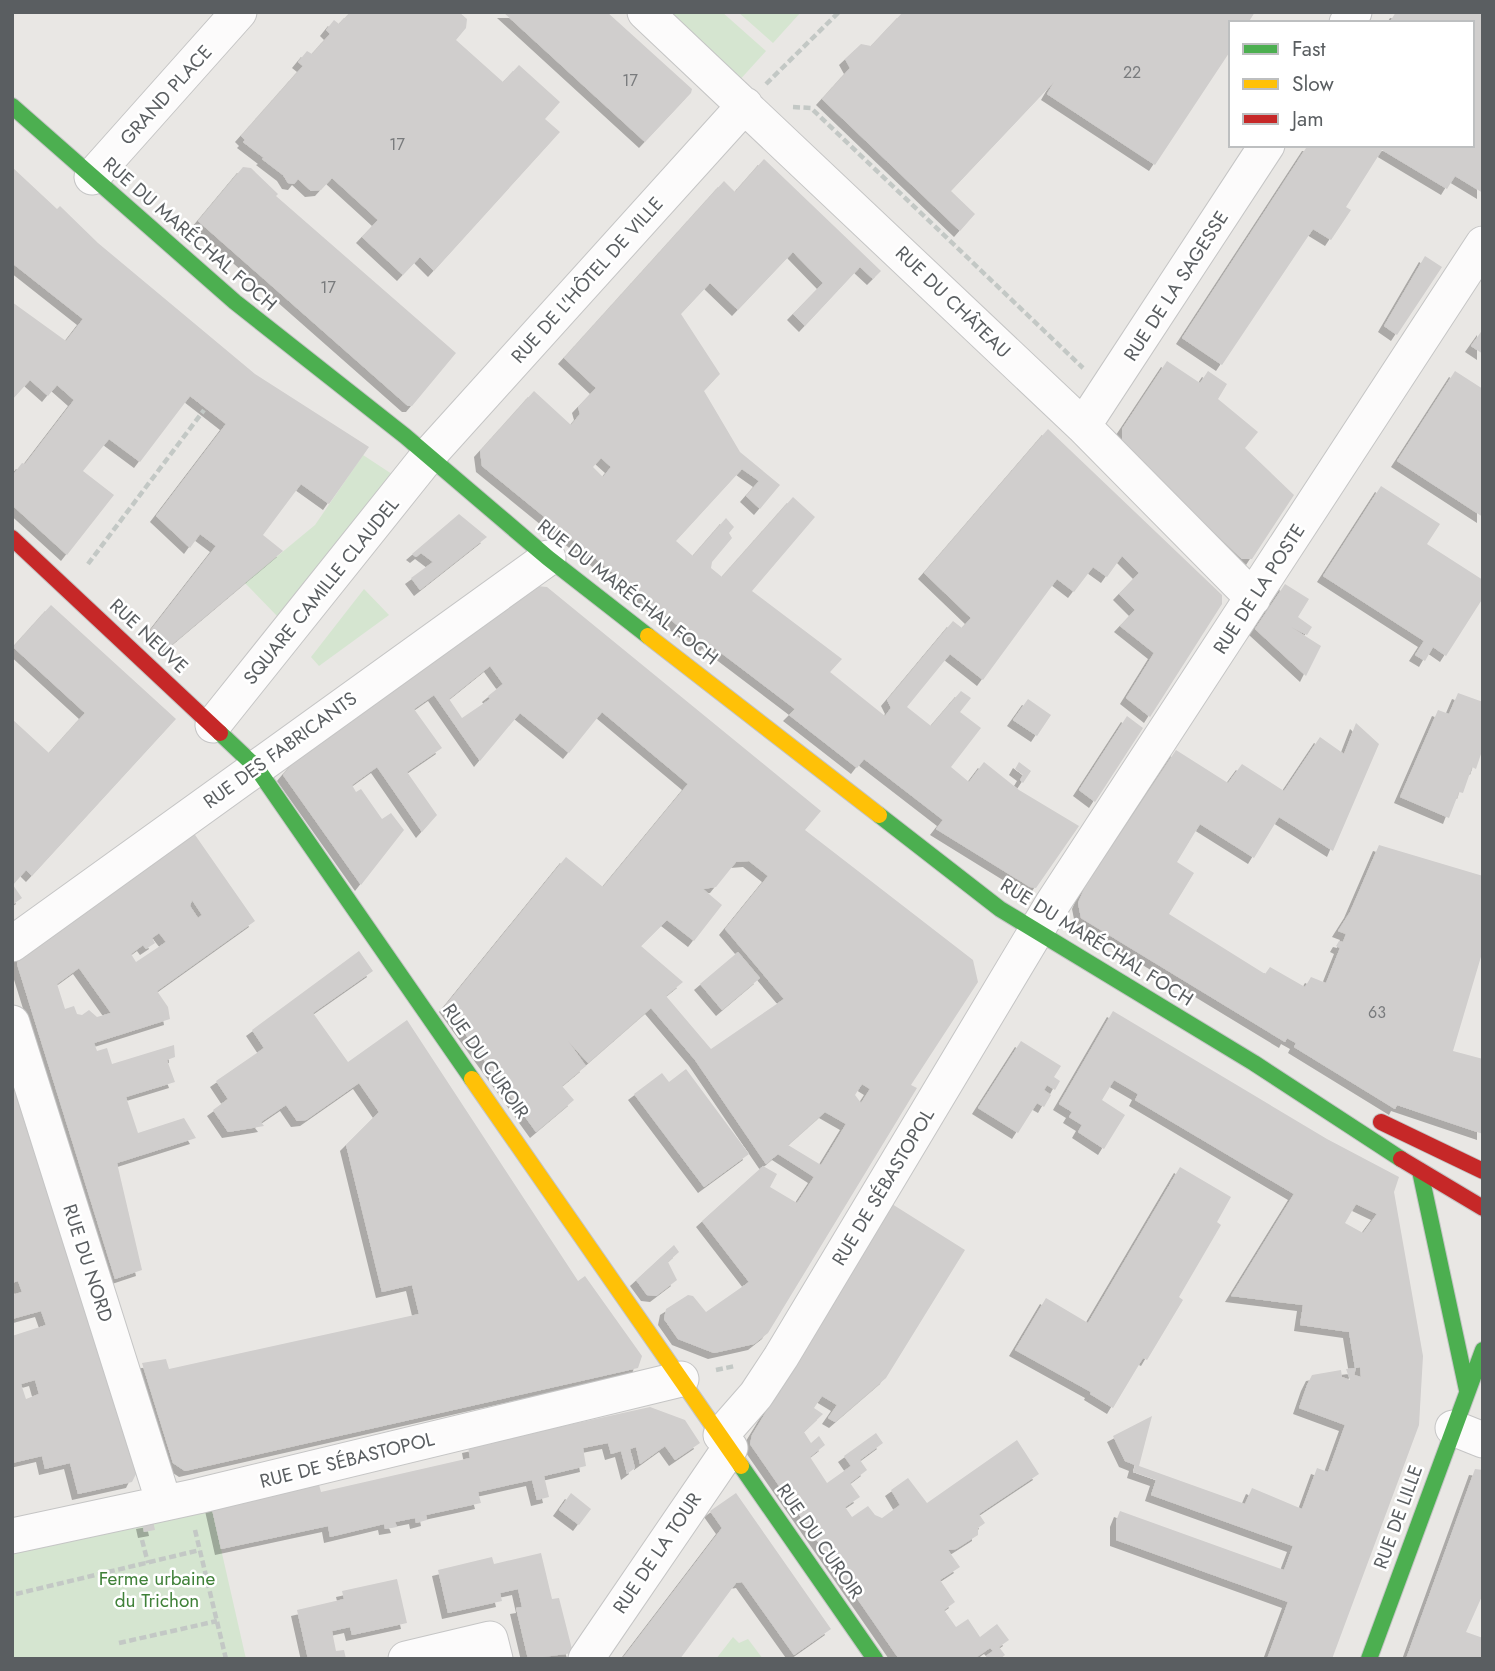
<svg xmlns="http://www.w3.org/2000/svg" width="1495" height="1671" viewBox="0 0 1495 1671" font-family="Jost,sans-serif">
<defs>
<filter id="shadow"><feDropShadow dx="-6" dy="6" stdDeviation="0" flood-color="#0004"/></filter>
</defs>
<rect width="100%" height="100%" fill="#e9e7e4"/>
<path fill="#d5e5d0" d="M657,12H722L766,51L737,83Z
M738,12H801L773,43Z
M363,455L401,480L277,616L245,583L315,525Z
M364,589L389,615L319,666L311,657Z
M211,1505L246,1659H12V1549Z
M733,1637L739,1643L748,1639L763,1659H716Z"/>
<path fill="#d0cecd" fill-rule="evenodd" filter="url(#shadow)" d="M350,12H459L467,19L466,28L456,40L503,82L519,65L560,102L545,119L560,132L434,271L420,257L403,275L362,237L378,220L332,178L321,190L311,191L298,179L294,184L288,183L283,175L262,159L264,158L243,142L245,140L241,136L303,66L298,62L307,51L312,54L330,34L326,30L334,20L339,24Z
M503,12H607L692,89L691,93L645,142Z
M903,12H1255L1248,23H1231V50L1155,165L1047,94L1054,82L951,191L975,214L960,231L822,99L850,68L845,59L861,44L871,46Z
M1396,12H1483V193L1455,176L1447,189L1382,150L1346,207L1351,210L1331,240L1313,229L1222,365L1182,338L1308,145H1472V23H1389Z
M764,159L881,271L873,279L860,267L805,326L793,314L823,283L793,252L738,310L710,283L681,314L720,374L704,391L740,452L780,485L760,509L746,496L759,481L742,469L676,541L693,556L726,518L734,527L729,533L732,538L712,562L711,568L722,577L793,497L815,517L752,591L842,659L830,672L885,716L891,708L887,700L953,621L962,628L971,618L924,573L1048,429L1222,595V604L1150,717L1126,698L1154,653L1120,626L1135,610L1119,594L1139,573L1122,556L1107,577L1093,567L1074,592L1057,579L983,680L950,654L907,707L931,726L961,691L971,698L960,712L981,728L951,767L969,782L984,762L1019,790L1079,826L1036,888L1030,887L936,829L943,820L864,759L857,768L789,715L795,709L708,643L704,647L482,466L480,451L534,391L571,425L580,414L578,407L596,388L564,358L724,181L735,192ZM601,458L611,467L603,477L593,467Z
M12,167L57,209L60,206L98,243L255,374L369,447L329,504L301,484L263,535L283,551L169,647L150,631L216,546L200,534L190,548L156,516L226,424L190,396L140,462L109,439L83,471L114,495L67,555L12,505V476L22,463L25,464L74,400L57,385L48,396L30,380L12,400V302L66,341L83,319L12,263Z
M243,167L251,168L278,194L276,196L456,353L412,406H408L198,221Z
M1425,256L1442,267L1397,335L1384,326Z
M1483,329V354L1471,346Z
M1167,361L1200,383L1208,371L1227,384L1218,399L1258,432L1245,448L1294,495L1252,559H1242L1122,445V429Z
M1455,371L1483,389V517L1397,461Z
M1381,486L1440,524L1427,544L1483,580V598L1446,656L1433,647L1425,661L1415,655L1424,641L1323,576Z
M459,514L487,537L420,590L411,578L433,562L421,553L416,557L412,554Z
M1285,584L1309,599L1298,617L1312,627L1307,635L1291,627L1321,646L1306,676L1255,629Z
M537,586L547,587L821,811L805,830L973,960L978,982L911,1085L917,1088L768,1333L754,1344L714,1353L678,1339L664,1319L666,1309L688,1295L693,1296L706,1312L749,1282L702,1221L763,1166L777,1174L770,1187L797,1203L814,1177L778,1154L766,1164L695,1060L651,1008L588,1063L568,1041L586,1066L562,1086L574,1100L536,1132L445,1006L566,857L603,887L688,784L602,712L569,753L520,713L480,761L434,695L414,709L442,748L407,772L437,815L422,832L377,767L352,785L356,792L361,789L382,819L391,813L404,830L361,885L283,775L299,756ZM490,666L503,684L488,696L490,699L462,718L449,699ZM749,861L768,876L725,929L784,999L711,1049L666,996L683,982L641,946L667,920L694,941L722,905L703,889L716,887L736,862ZM862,1084L870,1089L861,1103L855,1095ZM825,1112L846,1124L821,1165L788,1145Z
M51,605L176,719L32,876L26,870L13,885L22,898L12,905V719L49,753L85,713L13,647Z
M1458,693L1483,702V748L1476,769L1472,767L1463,793L1459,792L1449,818L1400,797L1438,710L1449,714Z
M1028,699L1051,715L1037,736L1013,720Z
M1127,716L1143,728L1095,802L1079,790Z
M1356,723L1379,744L1333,851L1279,817L1254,858L1200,824L1177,862L1194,873L1169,914L1265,974L1270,967L1305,987L1311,977L1326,983L1340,948L1336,946L1339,941L1343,942L1346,934L1338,931L1350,912L1379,845L1483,876V950L1453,1051L1483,1059V1134L1397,1105L1395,1109L1294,1047L1296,1043L1287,1038L1285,1042L1081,918L1078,903L1085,887L1176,750L1228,783L1242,764L1284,791L1320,737L1344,754Z
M1019,762L1031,771L1023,783L1020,780L1023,775L1015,769Z
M193,832L255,921L157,991L168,1007L170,1019L94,1043L97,1051L107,1048L112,1064L174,1045L175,1057L167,1060L175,1082L126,1097L138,1133L184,1118L196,1138L117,1163L142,1270L115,1279L17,964L20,955ZM192,900L202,915L198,918L190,906ZM159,933L166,942L136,962L131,954L143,945L146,949L155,943L152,938ZM79,968L111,1013L97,1017L89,1010L82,1015L77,1014L74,1006L65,1009L57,984Z
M359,951L373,971L313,1013L348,1062L407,1020L578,1281L585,1276L642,1356L638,1368L185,1471L173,1463L142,1363L166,1359L169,1369L419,1314L412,1285L382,1292L346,1145L379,1112L359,1083L306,1120L297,1121L286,1105L261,1122L264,1126L228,1132L213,1110L228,1099L216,1081L264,1048L252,1030Z
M738,952L760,978L722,1010L700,984Z
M1113,1011L1327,1139L1399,1177L1394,1192L1423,1356L1419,1425L1332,1659H1267L1288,1602L1116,1540V1521L1120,1511L1284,1570L1293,1546L1151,1495L1156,1480L1133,1472L1135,1465L1125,1461L1113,1436L1152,1416L1139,1466L1245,1504L1252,1488L1302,1509L1317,1468L1328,1472L1345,1425L1299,1408L1307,1385L1312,1375L1341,1370L1342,1377L1350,1380L1346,1369L1355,1368L1349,1332L1300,1325L1303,1305L1231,1296L1294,1194L1135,1100L1138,1094L1114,1080L1102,1100L1125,1115L1104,1149L1078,1132L1082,1125L1069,1117L1072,1112L1059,1104ZM1356,1204L1377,1214L1363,1233L1345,1223ZM1360,1367L1361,1377L1354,1375L1356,1368Z
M1021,1041L1061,1066L1054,1077L1060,1081L1055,1090L1047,1085L1044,1090L1051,1095L1044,1107L1037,1103L1018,1133L978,1108Z
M686,1069L749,1154L704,1187L634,1094L662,1073L669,1082Z
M13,1082L136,1474L132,1482L78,1494L70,1463L45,1469L42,1456L12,1463V1336L46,1325L41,1311L12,1319V1295L22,1292L18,1281L12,1283ZM35,1380L39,1394L26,1399L21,1384Z
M1180,1167L1231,1197L1217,1222L1221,1225L1179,1297L1183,1300L1147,1360L1143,1358L1113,1408L1090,1394L1091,1392L1015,1350L1046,1298L1088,1323Z
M892,1204L965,1250L886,1378L835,1422L828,1418L837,1405L822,1396L814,1408L823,1414L804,1432L811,1443L819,1436L825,1445L810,1457L827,1483L851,1466L844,1456L876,1433L883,1443L860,1460L867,1470L850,1483L860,1497L845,1507L852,1517L868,1506L875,1515L882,1518L900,1505L891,1490L908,1478L927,1503L1017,1440L1039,1474L979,1514L985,1523L978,1528V1535L956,1549L948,1550L960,1567L940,1580L955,1602L944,1610L956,1627L968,1619L980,1637L997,1624L1009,1640L999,1647L1005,1655L1000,1659H988L986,1656L993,1651L990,1648L974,1659H899L750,1444L752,1435Z
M674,1245L679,1252L668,1262L677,1280L656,1296L647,1295L636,1280Z
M650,1407L685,1420L700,1443L675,1460L665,1446L640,1464L636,1447L630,1449L635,1468L627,1474L621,1451L611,1454L608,1443L583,1448L586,1466L544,1476L549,1497L537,1500L532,1480L478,1492L481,1503L426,1515L427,1520L416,1523L415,1518L395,1522L397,1527L385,1529L384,1524L330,1537L328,1526L221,1549L211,1505L318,1481L321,1492L470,1458L468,1447Z
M1475,1469L1483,1470V1594L1466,1632L1483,1638V1659H1406Z
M571,1493L591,1509L579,1525L559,1510Z
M736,1493L831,1629L794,1655L742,1582L736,1583L680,1659H622L722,1528L710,1511Z
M153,1521L155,1530L144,1532L142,1523Z
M541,1553L552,1599L559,1598L573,1653L528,1659L516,1608L522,1607L518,1589L500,1593L502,1601L448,1613L438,1570L492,1557L494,1564Z
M397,1579L407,1623L352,1635L350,1627L332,1631L336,1651L344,1650L346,1659H308L297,1610L344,1599L342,1591Z"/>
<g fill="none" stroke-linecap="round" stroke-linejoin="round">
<g stroke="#c5c5c5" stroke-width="37">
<path id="street" d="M645,12L1083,426L1253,598
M1347,23L1354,12
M92,177L239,12
M1083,426L1267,145
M213,725L428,456L745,105
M12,944L548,558
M12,1023L164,1503
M1453,1428L1483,1440
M721,1435L756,1395L781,1357L1053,903L1483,244
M12,1536L198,1496L681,1379
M406,1659L490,1639L495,1659
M586,1659L730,1448"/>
</g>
<g stroke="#c4c5c5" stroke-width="18">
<path id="fast" d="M12,106L235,302L405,436L548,558L648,636
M220,733L256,767L472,1079
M879,815L1000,909L1254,1063L1401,1159
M1420,1171L1467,1390
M741,1466L875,1659
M1369,1659L1483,1350"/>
</g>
<g stroke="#c4c5c5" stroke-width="18">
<path id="slow" d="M648,636L879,815
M472,1079L741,1466"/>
</g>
<g stroke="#c4c5c5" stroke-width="18">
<path id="jam" d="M12,538L220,733
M1381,1122L1483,1171
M1401,1159L1483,1208"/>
</g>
<path stroke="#c3c8c5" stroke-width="4.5" stroke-dasharray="7 3.5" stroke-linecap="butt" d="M766,84L839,12
M793,107L811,108L1083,368
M88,564L204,410
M716,1370L735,1366
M195,1530L226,1659
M142,1540L148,1563
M16,1594L200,1550
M119,1643L217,1621"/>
<use href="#street" stroke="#fcfbfb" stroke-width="35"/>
<use href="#fast" stroke="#4caf50" stroke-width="16"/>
<use href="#slow" stroke="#ffc107" stroke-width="16"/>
<use href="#jam" stroke="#c62828" stroke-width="16"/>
</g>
<g text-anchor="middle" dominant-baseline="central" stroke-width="5" stroke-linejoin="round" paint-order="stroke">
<g font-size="16" fill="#797b7d">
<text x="1132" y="72">22</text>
<text x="630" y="80">17</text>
<text x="397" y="144">17</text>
<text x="328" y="287">17</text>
<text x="1377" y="1012">63</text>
</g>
<g font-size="19" fill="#5a5e61" stroke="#fff">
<text transform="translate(166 95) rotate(-48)">GRAND PLACE</text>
<text transform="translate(190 234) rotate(41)">RUE DU MARÉCHAL FOCH</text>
<text transform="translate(587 280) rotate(-48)">RUE DE L'HÔTEL DE VILLE</text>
<text transform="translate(1176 286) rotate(-57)">RUE DE LA SAGESSE</text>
<text transform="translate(953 302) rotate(44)">RUE DU CHÂTEAU</text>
<text transform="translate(1259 589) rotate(-57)">RUE DE LA POSTE</text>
<text transform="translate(321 591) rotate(-51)">SQUARE CAMILLE CLAUDEL</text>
<text transform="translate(628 592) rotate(38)">RUE DU MARÉCHAL FOCH</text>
<text transform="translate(149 636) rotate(43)">RUE NEUVE</text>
<text transform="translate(280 750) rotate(-36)">RUE DES FABRICANTS</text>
<text transform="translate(1097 942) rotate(32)">RUE DU MARÉCHAL FOCH</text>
<text transform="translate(486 1061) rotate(55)">RUE DU CUROIR</text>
<text transform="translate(883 1187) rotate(-59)">RUE DE SÉBASTOPOL</text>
<text transform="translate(88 1263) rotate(72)">RUE DU NORD</text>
<text transform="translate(347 1460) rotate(-14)">RUE DE SÉBASTOPOL</text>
<text transform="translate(1398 1517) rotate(-70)">RUE DE LILLE</text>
<text transform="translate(820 1541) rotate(55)">RUE DU CUROIR</text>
<text transform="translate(657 1553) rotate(-56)">RUE DE LA TOUR</text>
</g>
<g font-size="19" fill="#408139" stroke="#fff">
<text x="157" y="1578">Ferme urbaine<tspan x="157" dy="22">du Trichon</tspan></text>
</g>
</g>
<rect width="1495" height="1671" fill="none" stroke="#5a5e61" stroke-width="28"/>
<rect x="1229" y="21" width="245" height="126" fill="#ffffff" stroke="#bdbfc0" stroke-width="2"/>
<rect x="1243" y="44" width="35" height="10" fill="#4caf50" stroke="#bdbfc0" stroke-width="2"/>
<text x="1292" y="56" font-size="21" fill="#5a5e61">Fast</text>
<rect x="1243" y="79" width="35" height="10" fill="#ffc107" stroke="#bdbfc0" stroke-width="2"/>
<text x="1292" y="91" font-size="21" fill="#5a5e61">Slow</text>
<rect x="1243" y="114" width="35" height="10" fill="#c62828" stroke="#bdbfc0" stroke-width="2"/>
<text x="1292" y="126" font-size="21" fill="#5a5e61">Jam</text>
</svg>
